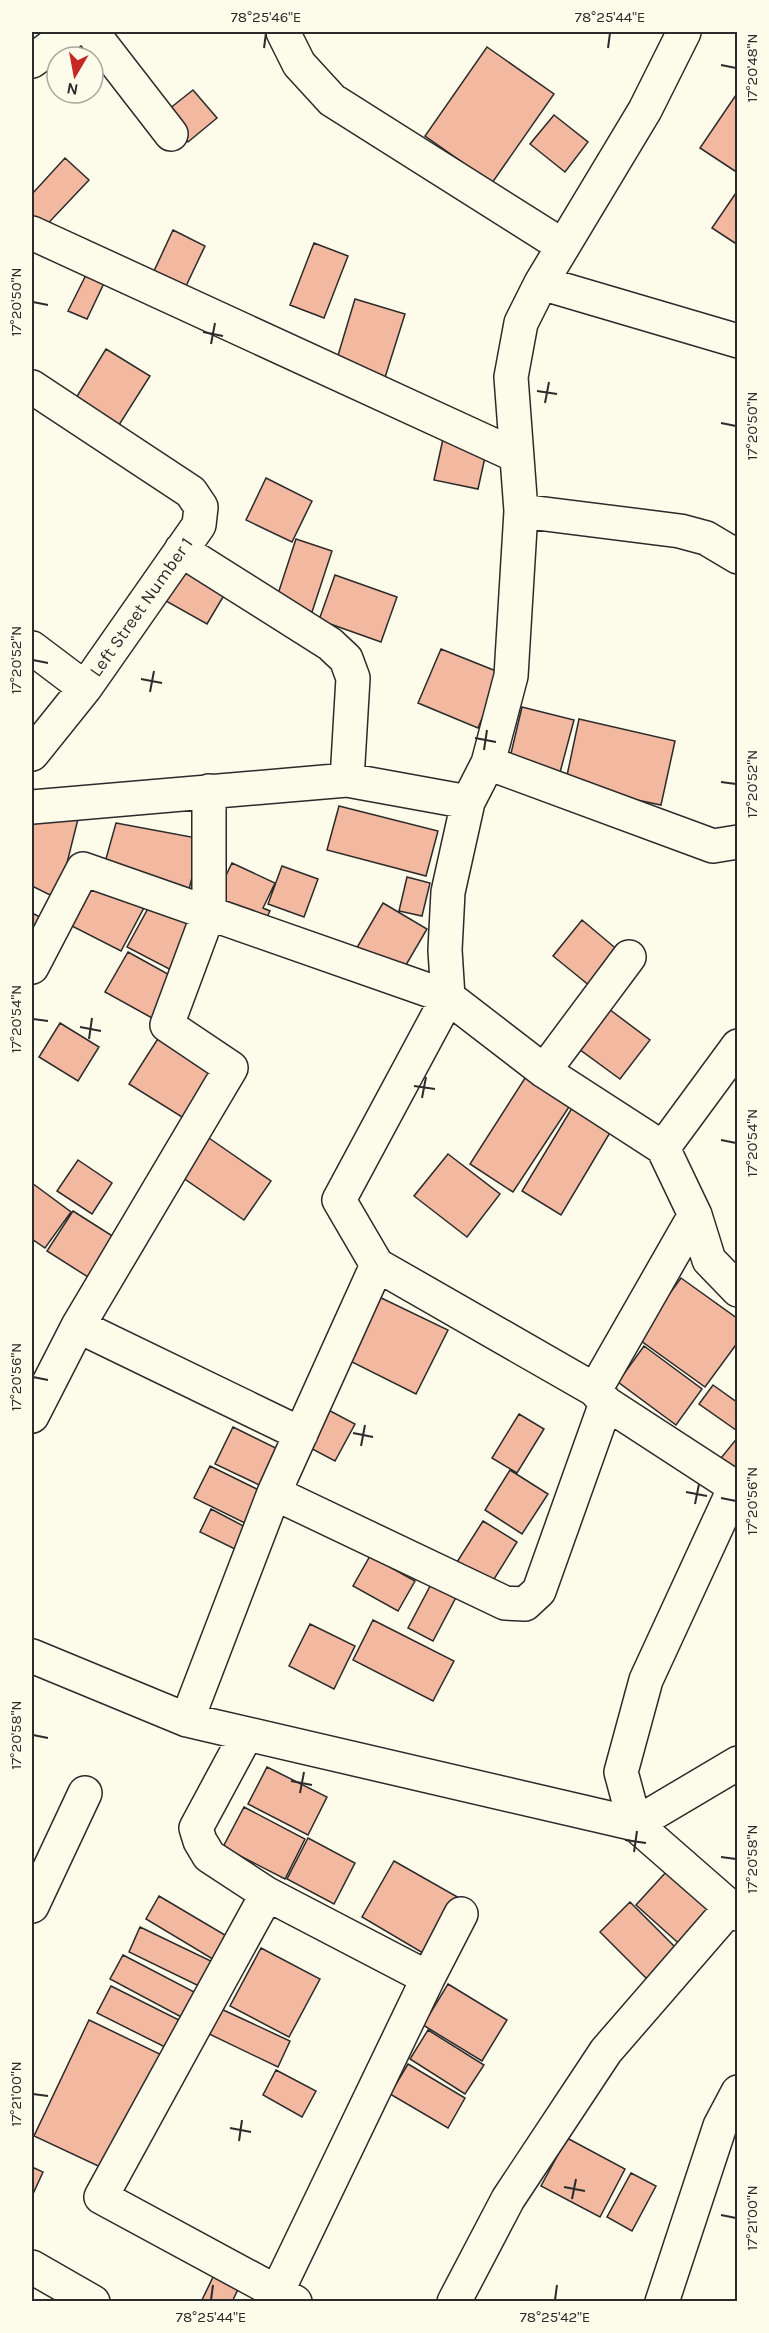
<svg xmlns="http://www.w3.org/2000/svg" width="769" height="2333" viewBox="0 0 769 2333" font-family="Karla,sans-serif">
<rect width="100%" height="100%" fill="#fdfbea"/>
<path fill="#f2b8a0" stroke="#2b2b2b" stroke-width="1.5" d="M487,47L554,94L492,183L425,136Z
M193,90L217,118L188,142L164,113Z
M738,92V173L700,148Z
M554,115L588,142L565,172L530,144Z
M65,158L89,180L38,234L32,228V194Z
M738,190V245L712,228Z
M173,230L205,246L186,286L154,271Z
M314,243L348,256L324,318L290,305Z
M87,273L105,281L87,319L68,311Z
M355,299L405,314L382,387L333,372Z
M106,349L150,376L119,425L76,398Z
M443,439L487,448L478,489L434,480Z
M266,478L312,501L292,542L246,520Z
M296,539L332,551L312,612L276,600Z
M184,568L226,592L207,624L166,601Z
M335,575L397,597L381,642L319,620Z
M441,649L501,673L478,728L418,703Z
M522,707L574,720L558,780L508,766Z
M579,719L675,741L661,805L565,785Z
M339,806L438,831L426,876L327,850Z
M79,815L58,899L32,886V824Z
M116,823L202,839L187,897L102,873Z
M232,863L275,883L263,908L270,911L264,923L214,900Z
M282,866L318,879L304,917L268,904Z
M90,873L147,902L121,951L64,922Z
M407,877L430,883L422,916L399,911Z
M151,903L198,928L175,972L127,947Z
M383,903L427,929L399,977L355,951Z
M32,913L48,921L32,955Z
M582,920L619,951L590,986L553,956Z
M128,952L175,978L152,1018L105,992Z
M609,1009L650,1040L620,1079L579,1049Z
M60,1023L99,1047L78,1081L39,1057Z
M159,1037L219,1074L190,1122L129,1084Z
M527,1075L571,1104L513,1192L470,1164Z
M572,1108L611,1131L561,1215L522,1191Z
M206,1136L271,1181L244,1220L179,1175Z
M448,1154L500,1194L467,1237L414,1196Z
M78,1160L112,1183L92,1214L57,1191Z
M32,1183L71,1212L45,1248L32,1239Z
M73,1211L125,1244L99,1284L47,1251Z
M681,1278L738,1319V1342L705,1387L637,1338Z
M371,1293L448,1330L416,1394L340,1356Z
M644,1346L702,1389L676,1425L618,1382Z
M713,1385L738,1403V1427L736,1430L699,1404Z
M319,1405L355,1424L335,1461L299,1442Z
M519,1414L544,1429L517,1473L492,1458Z
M233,1427L290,1455L272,1491L215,1464Z
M738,1437V1468L737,1470L721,1458Z
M210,1466L269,1495L253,1527L194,1498Z
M510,1470L548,1494L522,1534L485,1510Z
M211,1509L253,1531L241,1552L200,1532Z
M483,1521L517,1542L491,1584L457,1562Z
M370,1556L415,1581L398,1611L353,1586Z
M437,1573L462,1586L433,1641L408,1628Z
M373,1620L454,1661L433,1701L353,1660Z
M310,1624L355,1646L334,1689L289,1666Z
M267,1767L327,1797L308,1835L248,1804Z
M244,1807L305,1839L285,1879L223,1847Z
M308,1838L355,1863L334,1904L287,1879Z
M394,1861L461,1899L428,1956L362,1917Z
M667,1871L716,1915L685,1949L636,1905Z
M159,1896L230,1938L216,1961L146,1919Z
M630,1902L684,1956L654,1986L600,1932Z
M140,1927L215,1963L203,1988L129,1952Z
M261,1948L320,1979L289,2037L230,2006Z
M123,1955L198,1994L185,2019L110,1979Z
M448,1984L507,2020L482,2061L423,2025Z
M111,1986L181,2021L167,2048L97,2013Z
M219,2008L290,2041L278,2067L207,2033Z
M89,2020L166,2057L111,2172L34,2136Z
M428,2030L484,2065L465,2094L410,2059Z
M408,2064L465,2098L448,2128L390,2094Z
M276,2070L316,2091L302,2117L263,2095Z
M567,2138L625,2169L600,2217L541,2186Z
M32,2167L43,2172L32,2196Z
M631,2173L656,2186L632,2231L607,2217Z
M214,2275L239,2287L232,2302H201Z"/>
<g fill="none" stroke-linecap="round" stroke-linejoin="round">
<g stroke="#2b2b2b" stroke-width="36">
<path id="street" d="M92,32L171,134
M283,32L299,64L332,100L563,246
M32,61L71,32
M32,233L517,456
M541,283L738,341
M32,387L191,492L201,507L199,525L85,688L32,754
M521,511L680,531L706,538L738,557
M181,550L330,644L346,659L353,678L347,780
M32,648L85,688
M488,763L713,846L738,842
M468,802L448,892L445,950L448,997L339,1200L377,1265L595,1390
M32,807L347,780L468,802L488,763L511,676L521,511L511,377L521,323L541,283L645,110L684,32
M32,967L83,869L448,997L544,1071L663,1148L738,1046
M544,1071L629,957
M663,1148L695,1215L709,1260L738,1290
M695,1215L595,1390L606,1403L735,1487L646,1680L621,1772L635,1824L738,1914
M78,1326L301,1434
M32,1416L78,1326L231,1068L167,1025L209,912V791
M274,1493L505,1603L525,1604L539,1591L606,1403
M32,1656L187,1720L635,1824L738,1763
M187,1720L274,1493L377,1265
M246,1735L196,1828L200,1841L209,1856L267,1894L428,1978
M267,1894L101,2197L295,2302
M32,1906L85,1793
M32,2267L93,2302
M277,2292L428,1978L461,1914
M454,2302L508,2199L606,2051L730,1908
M662,2302L720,2126L738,2092"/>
</g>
<use href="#street" stroke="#fdfbea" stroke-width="33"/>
</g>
<path fill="none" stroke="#2b2b2b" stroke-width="2" d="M264,48L266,33M608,48L610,33M721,65L736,68M33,302L48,305M203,332L223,336M211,344L215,323M537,391L557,394M545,403L549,382M721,423L736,426M33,660L48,663M141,679L162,683M150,692L154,671M475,738L496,742M484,750L487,730M721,782L736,784M33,1019L48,1021M80,1027L101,1031M89,1039L92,1018M414,1086L435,1089M422,1098L426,1077M721,1140L736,1143M33,1377L48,1380M353,1433L373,1437M361,1446L365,1425M686,1492L707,1496M721,1498L736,1501M695,1504L699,1484M33,1735L48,1738M291,1781L312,1785M300,1793L304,1772M625,1840L646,1843M634,1852L637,1831M721,1857L736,1859M33,2094L48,2096M230,2128L251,2132M239,2141L242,2120M564,2187L585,2191M572,2199L576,2179M721,2215L736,2218M211,2300L213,2285M555,2300L557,2285"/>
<g text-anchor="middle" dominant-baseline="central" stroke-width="4.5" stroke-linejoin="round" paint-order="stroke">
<g font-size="18" fill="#2b2b2b" stroke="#fdfbea">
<text transform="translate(141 607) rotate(-55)">Left Street Number 1</text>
</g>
</g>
<rect width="769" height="2333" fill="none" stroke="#fdfbea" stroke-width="66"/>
<g transform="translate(75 75) rotate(190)"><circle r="28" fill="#fdfbea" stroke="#a9a89e" stroke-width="1.5"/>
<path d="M0-4.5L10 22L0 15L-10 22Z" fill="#c62828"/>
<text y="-9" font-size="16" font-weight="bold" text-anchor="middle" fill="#2b2b2b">N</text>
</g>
<rect x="33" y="33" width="703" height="2267" fill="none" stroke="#2b2b2b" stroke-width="2"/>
<g font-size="15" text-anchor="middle" fill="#2b2b2b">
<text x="266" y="22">78°25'46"E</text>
<text x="610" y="22">78°25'44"E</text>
<text transform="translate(752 68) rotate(-90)" y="5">17°20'48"N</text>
<text transform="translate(16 302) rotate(-90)" y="5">17°20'50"N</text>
<text transform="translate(752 426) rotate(-90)" y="5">17°20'50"N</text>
<text transform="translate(16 660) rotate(-90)" y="5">17°20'52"N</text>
<text transform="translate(752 784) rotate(-90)" y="5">17°20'52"N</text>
<text transform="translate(16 1019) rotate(-90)" y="5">17°20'54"N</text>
<text transform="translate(752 1143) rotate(-90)" y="5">17°20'54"N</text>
<text transform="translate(16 1377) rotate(-90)" y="5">17°20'56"N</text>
<text transform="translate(752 1501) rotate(-90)" y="5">17°20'56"N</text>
<text transform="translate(16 1735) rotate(-90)" y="5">17°20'58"N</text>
<text transform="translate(752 1859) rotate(-90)" y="5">17°20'58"N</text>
<text transform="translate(16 2094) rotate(-90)" y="5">17°21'00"N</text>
<text transform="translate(752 2218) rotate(-90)" y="5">17°21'00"N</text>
<text x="211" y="2322">78°25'44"E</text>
<text x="555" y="2322">78°25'42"E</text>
</g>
</svg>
